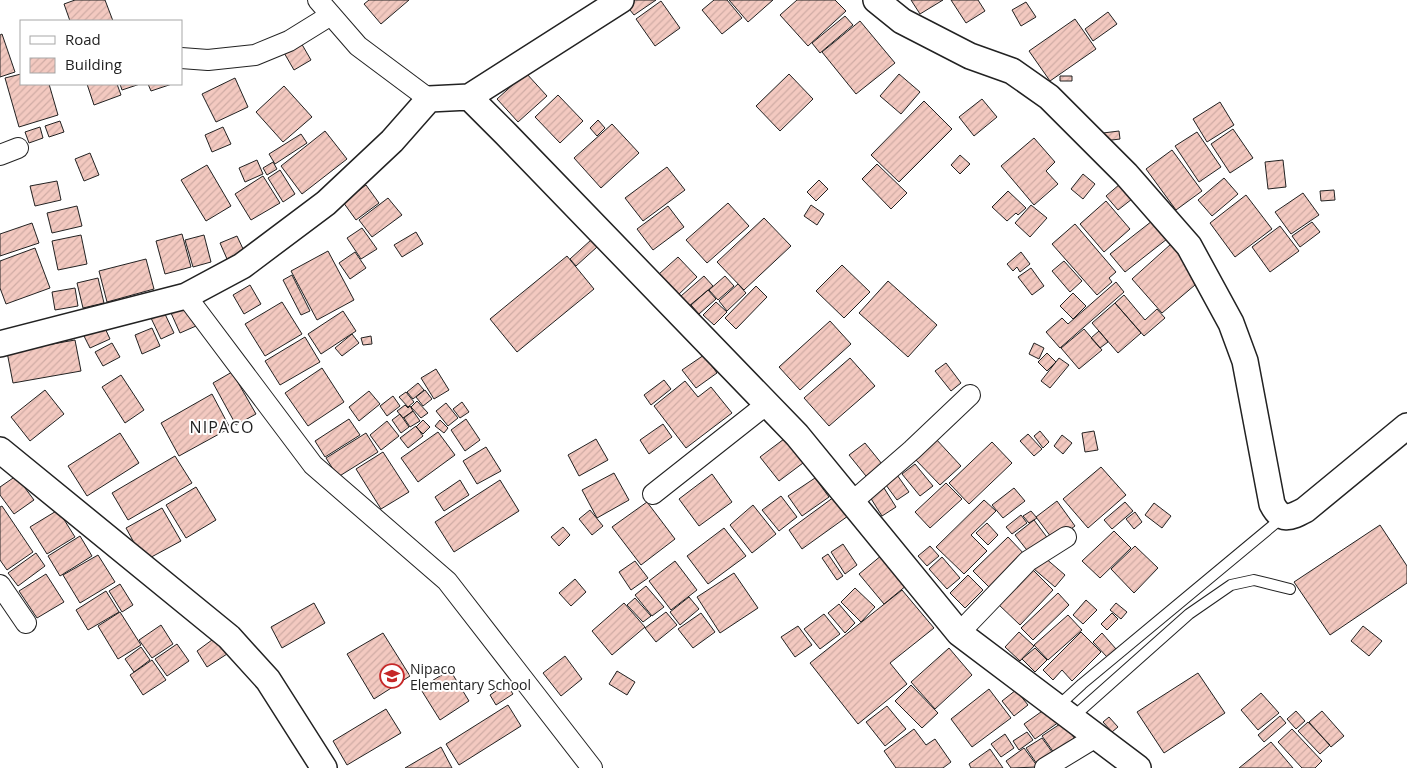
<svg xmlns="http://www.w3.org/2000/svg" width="1407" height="768" viewBox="0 0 1407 768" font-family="'Open Sans',sans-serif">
<defs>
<pattern id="building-hatch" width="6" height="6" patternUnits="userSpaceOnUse" patternTransform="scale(1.25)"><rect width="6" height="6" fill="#f3c9c0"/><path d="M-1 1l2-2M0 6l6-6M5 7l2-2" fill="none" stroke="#d0aca5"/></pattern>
</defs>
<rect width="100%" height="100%" fill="#fff"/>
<path fill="url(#building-hatch)" stroke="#222" d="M75,0H105L113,21H70L64,4Z
M369,0H409L381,24L364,4Z
M633,0H656L634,15L626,5Z
M714,0H727L742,18L722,34L702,10Z
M729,0H773L748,22Z
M797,0H835L846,11L808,46L780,15Z
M911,0H943L920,14Z
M951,0H978L985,11L966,23Z
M661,1L680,28L655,46L636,19Z
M1026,2L1036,17L1021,26L1012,10Z
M1108,12L1117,24L1093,41L1085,29Z
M845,16L853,25L820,53L812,43Z
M1075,19L1096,49L1050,81L1029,51Z
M860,21L895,63L856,94L822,52Z
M2,34L15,72L0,77V35Z
M300,41L311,60L294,70L283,51Z
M526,73L547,96L518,122L497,99Z
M21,74V84H49L58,115L19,127L5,78Z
M789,74L813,99L780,131L756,106Z
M899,74L920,92L901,114L880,96Z
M1060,76H1072V81H1060Z
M235,78L248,107L216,122L202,94Z
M87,84H117L121,95L94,105Z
M120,84H140L122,90Z
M148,84H172L151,91Z
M284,86L312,117L283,142L256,112Z
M558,95L583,121L560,143L535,117Z
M982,99L997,117L974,136L959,117Z
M924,101L952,129L899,182L871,155Z
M1220,102L1234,125L1207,142L1193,119Z
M598,120L605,128L597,136L590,128Z
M60,121L64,132L49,137L45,126Z
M612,124L639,153L601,188L574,158Z
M40,127L43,138L29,143L25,132Z
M223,127L231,144L212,152L205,135Z
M1233,129L1253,158L1230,173L1211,144Z
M325,131L347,159L302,194L281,166Z
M1119,131L1120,139L1104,141L1103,133Z
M1197,132L1221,167L1199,182L1175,146Z
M301,134L307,143L275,164L269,154Z
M1034,138L1055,162L1046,171L1058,184L1034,205L1001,166Z
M1172,150L1202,191L1176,210L1146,169Z
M90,153L99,175L84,181L75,159Z
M960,155L970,164L960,174L951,165Z
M257,160L263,174L245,182L239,168Z
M1283,160L1286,187L1268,189L1265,162Z
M273,162L277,169L267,175L263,168Z
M877,164L907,193L891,209L862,179Z
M207,165L231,206L206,221L181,180Z
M667,167L685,190L643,221L625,198Z
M280,170L295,194L283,202L268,178Z
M1083,174L1095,184L1083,199L1071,189Z
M263,176L280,203L251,220L235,194Z
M1224,178L1238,194L1212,216L1198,200Z
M819,180L828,189L816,201L807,192Z
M57,181L61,200L35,206L30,186Z
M1120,184L1132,199L1118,210L1106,196Z
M366,185L379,203L356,220L343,202Z
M1334,190L1335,200L1321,201L1320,191Z
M1008,191L1026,208L1018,215L1016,213L1007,221L992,207Z
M1303,193L1319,215L1291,234L1275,212Z
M1246,195L1272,229L1235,257L1210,223Z
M388,198L402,215L372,237L359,220Z
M1106,201L1130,229L1104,252L1080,224Z
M728,203L749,226L707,263L686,240Z
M811,205L824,214L817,225L804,216Z
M1031,205L1047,218L1030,237L1015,223Z
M77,206L82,226L52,233L47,213Z
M668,206L684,227L653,250L637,229Z
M764,218L791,246L744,290L717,262Z
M1152,221L1167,239L1125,272L1110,254Z
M1312,222L1320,232L1300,247L1292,236Z
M32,223L39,243L0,256V234Z
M1075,224L1116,272L1109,278L1112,282L1097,295L1052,244Z
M1280,226L1299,251L1270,272L1252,247Z
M362,228L377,249L361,259L347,238Z
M416,232L423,244L402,257L394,245Z
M182,234L191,267L165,274L156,241Z
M81,235L87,264L58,270L52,241Z
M204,235L211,262L193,267L185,240Z
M237,236L244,251L227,259L220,243Z
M591,240L597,247L576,266L570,259Z
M1171,244L1202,279L1162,313L1132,279Z
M35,248L50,288L6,304L0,288V261Z
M328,251L354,300L317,320L291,271Z
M355,252L366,268L350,279L339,263Z
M1021,252L1030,264L1020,272L1017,267L1013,271L1007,264Z
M567,256L594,289L517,352L490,319Z
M678,257L697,277L678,295L659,274Z
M146,259L154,289L107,302L99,271Z
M1064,261L1082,281L1070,292L1052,271Z
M842,265L870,292L844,318L816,291Z
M1031,268L1044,286L1032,295L1018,277Z
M292,275L310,311L301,315L283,280Z
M704,276L713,286L689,306L681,296Z
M725,276L734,286L718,300L709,290Z
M98,278L104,303L83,308L77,283Z
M888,281L937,325L908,357L859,313Z
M1116,282L1124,292L1060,348L1046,332L1062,318L1068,324Z
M738,284L746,293L727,311L719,301Z
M250,285L261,304L244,314L233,295Z
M756,286L767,297L736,329L725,318Z
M75,288L78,306L55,310L52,292Z
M708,290L716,299L699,314L691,305Z
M1073,293L1086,306L1073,319L1060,306Z
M1124,295L1145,320L1157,309L1165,318L1144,336L1115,303Z
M282,302L302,334L265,356L245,324Z
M716,302L727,312L714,325L703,315Z
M1115,303L1141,333L1118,353L1092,323Z
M187,306L196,326L180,333L171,313Z
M343,311L356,331L321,354L308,334Z
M164,312L174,333L161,339L151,318Z
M830,321L851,344L800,390L779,367Z
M104,326L110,339L90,348L84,336Z
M152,328L160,346L142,354L135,335Z
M1084,329L1102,350L1079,369L1061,348Z
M1099,331L1108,342L1100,348L1091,338Z
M352,334L359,343L342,356L335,348Z
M371,336L372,344L363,345L361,338Z
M305,337L320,362L280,385L265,361Z
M75,340L81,371L13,383L7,352Z
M112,343L120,357L103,366L95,352Z
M1034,343L1044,348L1039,359L1029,354Z
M1047,353L1056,362L1047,371L1038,362Z
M704,355L717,373L696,388L682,370Z
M850,358L875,386L829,426L804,398Z
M1059,358L1069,365L1050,388L1041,381Z
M946,363L961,383L951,391L935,371Z
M322,368L344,402L308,426L285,393Z
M436,369L449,390L434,399L421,378Z
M232,372L256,414L236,425L213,383Z
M121,375L144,410L125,423L102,387Z
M664,380L671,389L651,405L644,395Z
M685,381L698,397L711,387L732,413L686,448L654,406Z
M418,383L424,390L413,399L407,392Z
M45,390L64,414L30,441L11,417Z
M425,390L432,399L423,406L416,397Z
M369,391L380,404L359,421L349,407Z
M406,392L414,402L408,407L399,397Z
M212,394L230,428L179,456L161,423Z
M393,396L400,406L387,416L380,406Z
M417,401L428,413L421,418L411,407Z
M462,402L469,412L460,418L453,409Z
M446,403L458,418L448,426L436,411Z
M405,405L408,408L410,406L413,411L403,418L397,411Z
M413,411L420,421L410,427L404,418Z
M400,414L409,427L401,433L392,420Z
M349,419L360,435L325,457L315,441Z
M466,419L480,440L465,451L451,430Z
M423,420L430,427L423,434L416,427Z
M440,420L448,428L444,433L435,426Z
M387,421L399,436L381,450L370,435Z
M663,424L672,437L649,454L640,440Z
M416,426L423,436L408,448L400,438Z
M1040,431L1049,442L1043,448L1034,436Z
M1094,431L1098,450L1085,452L1082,433Z
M438,432L455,455L418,482L401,458Z
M120,433L139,463L87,496L68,466Z
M366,433L378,452L338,477L326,458Z
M1028,434L1042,449L1034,456L1020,441Z
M1062,435L1072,443L1063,454L1054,446Z
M935,438L961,466L940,485L914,458Z
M596,439L608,460L579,476L568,455Z
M784,439L803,463L779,481L760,457Z
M992,442L1012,463L969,504L949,483Z
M865,443L882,464L866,476L849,455Z
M486,447L501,471L477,484L463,461Z
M383,452L409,492L381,509L356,469Z
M175,456L192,483L128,520L112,493Z
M915,464L933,486L920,496L902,474Z
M1101,467L1126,495L1088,528L1063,499Z
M895,472L909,492L897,500L883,481Z
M614,473L629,500L597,518L582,490Z
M712,474L732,502L699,526L679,499Z
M16,476L34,500L14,514L0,495V487Z
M815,478L829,497L802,516L788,496Z
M460,480L469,495L444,511L435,497Z
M500,480L519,511L454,552L435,522Z
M946,483L962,499L930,528L915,512Z
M196,487L216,520L186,538L166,505Z
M884,488L896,507L882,516L870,497Z
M1014,488L1025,501L1003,518L992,505Z
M781,496L797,517L779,531L762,510Z
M834,497L848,516L802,549L789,530Z
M984,500L996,511L971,535L987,551L964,574L936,547Z
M1057,501L1075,526L1054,541L1036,517Z
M647,502L675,539L641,565L612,527Z
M1125,502L1133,511L1112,529L1104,520Z
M1154,503L1171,516L1162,528L1145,515Z
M753,505L776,534L752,553L730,525Z
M2,506L33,552L7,570L0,560V507Z
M162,508L181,541L144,561L126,528Z
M58,510L75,537L47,554L30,527Z
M590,510L603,526L592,535L579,519Z
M1031,511L1037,518L1029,523L1023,516Z
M1135,512L1142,522L1134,529L1126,519Z
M1021,515L1027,523L1012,534L1006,527Z
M1034,520L1049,540L1030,554L1015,535Z
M987,523L998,535L988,545L976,533Z
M1380,525L1407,566V583L1330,635L1294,582Z
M563,527L570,535L559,546L551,537Z
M724,528L746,556L708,584L687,556Z
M1114,531L1131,548L1100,578L1082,561Z
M80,536L92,556L60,576L48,556Z
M1008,537L1027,557L992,590L973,571Z
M843,544L857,565L845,574L831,552Z
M930,546L939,556L927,566L918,556Z
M1135,546L1158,568L1134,593L1111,569Z
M36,553L45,566L18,586L8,573Z
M828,554L843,576L837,580L822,558Z
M98,555L115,582L80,603L63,575Z
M882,555L907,585L884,604L859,574Z
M942,557L960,578L947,589L929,569Z
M1044,557L1065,575L1055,587L1034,569Z
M635,561L648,578L631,590L619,572Z
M675,561L697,590L671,610L649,581Z
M1032,569L1053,590L1020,625L998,604Z
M734,573L758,608L720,633L697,597Z
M46,574L64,602L37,618L19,591Z
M968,575L983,590L965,608L950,593Z
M575,579L586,592L571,606L559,593Z
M120,584L133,605L122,612L109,591Z
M646,586L664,607L652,616L635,595Z
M855,588L875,607L861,622L841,602Z
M902,590L934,628L890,663L907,684L858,724L810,663Z
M106,591L119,612L88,630L76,610Z
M1058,593L1069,605L1033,640L1021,628Z
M689,597L699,609L680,625L670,612Z
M635,598L651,616L643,622L627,605Z
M1086,600L1097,610L1083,624L1073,615Z
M314,603L325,623L282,648L271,627Z
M624,603L645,627L612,655L592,631Z
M1116,603L1127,612L1121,619L1110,610Z
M839,604L855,623L845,633L828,613Z
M120,612L141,645L118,659L98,626Z
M666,612L677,625L656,642L645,628Z
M701,613L715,632L693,648L678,629Z
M1112,613L1118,619L1107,630L1101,624Z
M824,614L840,634L820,649L804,629Z
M1068,615L1082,630L1048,660L1034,645Z
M161,625L173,644L152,658L139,640Z
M798,626L812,645L795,657L781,637Z
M1363,626L1382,641L1369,656L1351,641Z
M1019,632L1034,646L1020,661L1005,647Z
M1081,632L1101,652L1072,681L1062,670L1053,680L1043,670Z
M383,633L410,676L374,699L347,654Z
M1102,633L1116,649L1107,657L1093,642Z
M216,637L227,654L207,667L197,651Z
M177,644L189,661L167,676L155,659Z
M141,647L150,660L134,672L125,659Z
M949,648L972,675L935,709L911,682Z
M1035,648L1047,660L1035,672L1022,659Z
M565,656L582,679L561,696L543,673Z
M152,660L166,680L143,695L130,675Z
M450,670L469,701L440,720L420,688Z
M617,671L635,682L627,695L609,684Z
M1198,673L1225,713L1164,753L1137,712Z
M506,684L513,694L496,705L490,695Z
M911,685L938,713L922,728L895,701Z
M989,689L1011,718L972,747L951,719Z
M1016,690L1028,705L1014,716L1002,701Z
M1261,693L1279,713L1258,730L1241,710Z
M508,705L521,726L459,765L446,744Z
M887,706L906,729L885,746L866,722Z
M1048,707L1059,722L1035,739L1024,724Z
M386,709L401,733L347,765L333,741Z
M1296,711L1305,721L1296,729L1287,719Z
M1322,711L1344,736L1331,747L1309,722Z
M1280,716L1286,723L1264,742L1258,735Z
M1109,717L1118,727L1112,732L1103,722Z
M1063,722L1077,742L1057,757L1042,736Z
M1308,722L1330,745L1320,754L1298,731Z
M914,729L926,745L935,739L951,762L943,768H896L884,751Z
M1292,729L1322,761L1315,768H1302L1278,742Z
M1027,732L1033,740L1019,750L1013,741Z
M1005,734L1014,748L1001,757L991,744Z
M1042,738L1055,756L1039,767L1026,748Z
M1271,742L1293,768H1239Z
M441,747L452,768H405Z
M1024,748L1038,767L1011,768L1006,761Z
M990,749L1003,768H971L969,764Z"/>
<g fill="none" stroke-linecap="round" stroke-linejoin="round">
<g stroke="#222" stroke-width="12">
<path id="service" d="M1057,707L1082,684L1283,517
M1072,718L1189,614L1231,585L1254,580L1290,589"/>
</g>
<g stroke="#222" stroke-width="22">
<path id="minor" d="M318,0L358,46L429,99
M181,58L208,60L255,55L289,41L331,15
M0,155L18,148
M186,296L313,465L447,581L592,768
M653,494L767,404
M852,502L912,450L970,395
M0,585L26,623
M959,633L1028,561L1066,537
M1045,768L1096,737"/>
</g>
<g stroke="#222" stroke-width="28">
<path id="tertiary" d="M876,0L902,21L970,56L1012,71L1049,97L1126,174L1189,246L1231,323L1245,361L1272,504C1281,522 1290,518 1305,510L1407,426
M469,97L621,0
M0,344L186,296L242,266L326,203L392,141L429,99L469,97L506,134L797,435L959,633L1138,768
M0,450L229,637L268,680L324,768"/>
</g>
<use href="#service" stroke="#fff" stroke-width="10"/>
<use href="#minor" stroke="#fff" stroke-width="20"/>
<use href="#tertiary" stroke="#fff" stroke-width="25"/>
</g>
<defs>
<g id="school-ring" transform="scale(1.25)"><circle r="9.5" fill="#fff" stroke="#c62828" stroke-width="1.5"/><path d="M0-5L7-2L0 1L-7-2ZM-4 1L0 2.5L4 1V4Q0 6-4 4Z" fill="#c62828"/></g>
</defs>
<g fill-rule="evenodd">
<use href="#school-ring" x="392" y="676"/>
</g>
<g text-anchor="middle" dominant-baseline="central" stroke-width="4" stroke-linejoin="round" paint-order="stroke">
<g font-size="14" fill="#222" stroke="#fff" text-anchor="start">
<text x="410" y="668">Nipaco<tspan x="410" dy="16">Elementary School</tspan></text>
</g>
<g font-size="16" letter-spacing="1" fill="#222" stroke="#fff">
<text x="222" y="427">NIPACO</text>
</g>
</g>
<rect x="20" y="20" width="162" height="65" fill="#ffffff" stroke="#a7a7a7"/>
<rect x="30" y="36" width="25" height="8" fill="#ffffff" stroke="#a7a7a7"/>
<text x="65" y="45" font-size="15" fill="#222222">Road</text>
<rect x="30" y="58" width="25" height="15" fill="url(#building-hatch)" stroke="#a7a7a7"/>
<text x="65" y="70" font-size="15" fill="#222222">Building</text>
</svg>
